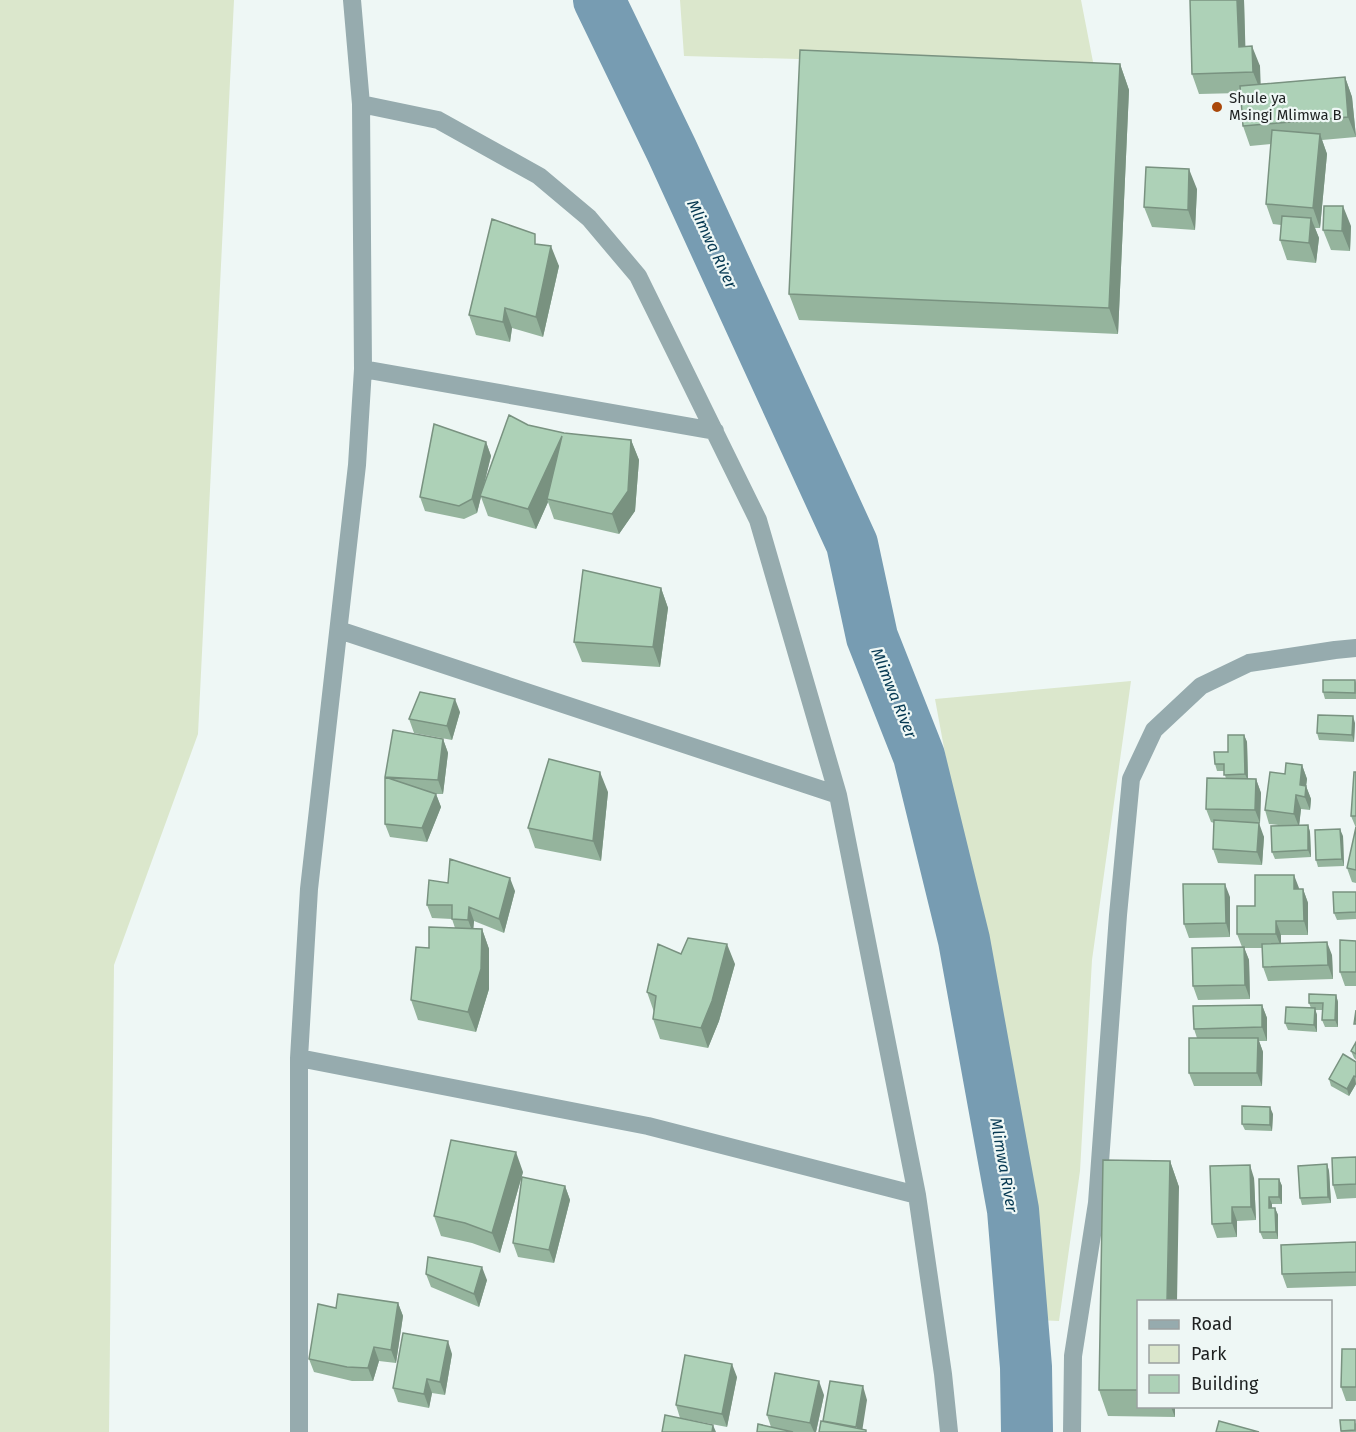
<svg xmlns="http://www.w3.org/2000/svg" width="1356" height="1432" viewBox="0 0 1356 1432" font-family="'Fira Sans',sans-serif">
<rect width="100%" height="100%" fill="#eef7f5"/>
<path fill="#dbe7cc" d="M0,0H234L198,734L114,965L109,1432H0Z
M680,0H1081L1094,67L684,56Z
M1131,681L1092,960L1080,1171L1059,1321L1037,1320L1015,1133L935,699Z"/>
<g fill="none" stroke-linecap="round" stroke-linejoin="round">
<path stroke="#779cb2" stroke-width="52" d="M599,0L672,151L852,544L872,637L919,756L964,940L1013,1210L1026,1367L1027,1432"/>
<path stroke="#96abae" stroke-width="18" d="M361,104L438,120L539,176L589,218L638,276L758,520L838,795L917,1195L943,1374L949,1432
M363,369L715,431
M339,630L838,795
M299,1058L648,1126L917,1195
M299,1432V1058L309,889L357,465L363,369L361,104L352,0
M1072,1432L1073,1356L1097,1203L1118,915L1131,779L1154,730L1201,686L1249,663L1335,650L1356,648"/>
</g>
<path fill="#95b49d" d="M1190,0H1244L1245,46L1260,66V84L1345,77L1352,97L1356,137L1322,140L1327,154L1320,228H1315L1319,238L1316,263L1287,260L1280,240L1281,225L1273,224L1266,204L1271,144L1250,146L1243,126L1240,93L1199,94L1192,74Z
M1120,64L1129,90L1118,334L799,320L789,294Z
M1197,189L1195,230L1152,227L1144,207Z
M1351,226L1350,251L1331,250L1323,230Z
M538,245L559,266L543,337L512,328L510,342L476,335L469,315Z
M528,425L564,433L631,440L639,460L635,511L619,534L554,519L548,502L536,529L488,516L481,497L477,513L464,519L425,511L420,497L486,442L491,456L483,488Z
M661,588L668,608L660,667L582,662L574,642Z
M1355,680L1356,683V699H1325L1323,692Z
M460,712L452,740L414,733L409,719Z
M1355,723L1354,742L1319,740L1317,733Z
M1244,735L1247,742L1248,779H1256L1261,793L1260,823H1256L1264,837L1262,865L1218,863L1213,849L1214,823L1211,822L1206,809L1226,779L1224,771H1217L1215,764Z
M443,739L448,753L443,794H436L441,807L427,842L390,837L385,824V777Z
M1302,765L1307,779L1306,786L1311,799L1310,810L1301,809L1299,825H1308L1310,832L1311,857L1275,859L1272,852L1286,826L1269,824L1265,810L1285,774Z
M1356,772V883L1352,882L1347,868L1356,828L1351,816Z
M608,792L601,861L535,848L528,828Z
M1343,836L1344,866L1318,867L1316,860Z
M448,883L515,891L504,933L474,921L473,929H482L489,949V989L476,1032L418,1020L411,1000L429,948L455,928L452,919L432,918L427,905Z
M1299,889H1303L1308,903V935H1281V944L1332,955L1333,979L1268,981L1263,967L1262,948H1244L1249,960L1250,999L1198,1000L1193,986L1242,947L1237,934L1255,906Z
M1356,892V919L1337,920L1334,913Z
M1230,897V937L1189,938L1184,924Z
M1356,941V986H1345L1340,972Z
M681,954L735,964L719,1021L708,1048L660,1039L653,1019L654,1012L647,992Z
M1336,995L1338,1002V1027H1325L1322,1020L1323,1010H1315L1317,1015V1032L1288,1030L1285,1023L1311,1008L1309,1003Z
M1262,1005L1267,1018V1041H1259L1263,1052L1262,1086H1194L1189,1073L1197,1038L1194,1029Z
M1356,1042V1060L1354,1058L1351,1051Z
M1356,1062V1084L1349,1096L1331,1086L1329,1079Z
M1273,1114L1272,1131L1245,1130L1242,1124Z
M1356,1157V1198L1337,1199L1333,1185Z
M1170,1161L1179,1187L1138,1302V1407H1175V1417L1108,1416L1099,1390Z
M1327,1164L1329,1171L1331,1203L1302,1205L1300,1198Z
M523,1172L500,1253L472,1243L441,1236L434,1216Z
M1254,1178L1256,1220L1237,1221V1237L1217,1238L1212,1224Z
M1259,1179H1279L1282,1186V1204H1272V1208H1275L1278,1215V1239H1263L1260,1232Z
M565,1186L570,1200L554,1263L518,1257L513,1243Z
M1356,1242V1286L1287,1288L1282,1274Z
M426,1274L487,1280L479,1307L431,1287Z
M398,1303L403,1316L396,1363L379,1361L373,1381H352L314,1372L309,1359L336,1308Z
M1356,1349V1401H1346L1341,1387Z
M452,1354L445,1395L432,1393L429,1408L398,1402L393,1388Z
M737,1377L727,1427L680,1418L676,1405Z
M824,1395L816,1432H757L771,1427L767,1415Z
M1356,1423V1432H1341V1431Z"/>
<path fill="#799280" d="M1237,0H1244L1246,67L1239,47Z
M1252,46L1260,66L1261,92L1253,72Z
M1120,64L1129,90L1118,334L1109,308Z
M1345,77L1352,97L1356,137L1348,117Z
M1320,134L1327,154L1320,228L1313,208Z
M1189,169L1197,189L1195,230L1188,210Z
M1343,206L1351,226L1350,251L1342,231Z
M1311,218L1319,238L1316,263L1309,243Z
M551,246L559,266L543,337L536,317Z
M505,308L512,328L510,342L503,322Z
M562,436L547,499L548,502L536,529L528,509Z
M631,440L639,460L635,511L619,534L612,514Z
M486,442L491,456L477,513L472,499Z
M661,588L668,608L660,667L653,647Z
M455,699L460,712L452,740L447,726Z
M1353,716L1355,723L1354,742L1352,735Z
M1244,735L1247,742L1248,781L1245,774Z
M443,739L448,753L443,794L438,780Z
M1302,765L1307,779L1305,794L1306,786L1311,799L1310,810L1300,785Z
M600,772L608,792L601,861L593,841Z
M1256,779L1261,793L1260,823L1255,810Z
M436,794L441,807L427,842L422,828Z
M1296,795L1301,809L1299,827L1294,814Z
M1259,823L1264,837L1262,865L1257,852Z
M1308,825L1310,832L1311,857L1308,850Z
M1340,829L1343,836L1344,866L1342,859Z
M1294,875L1299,888V902L1294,889Z
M510,878L515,891L504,933L499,919Z
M1225,884L1230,897V937L1226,923Z
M1303,889L1308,903V935L1304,921Z
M469,907L474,921L473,933L468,920Z
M1276,921L1281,935V947L1276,934Z
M482,929L489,949V989L476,1032L468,1012Z
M1327,942L1332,955L1333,979L1328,965Z
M727,944L735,964L719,1021L708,1048L701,1028Z
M1244,947L1249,960L1250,999L1245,985Z
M1336,995L1338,1002V1027L1335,1020Z
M1262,1005L1267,1018V1041L1262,1027Z
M1315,1008L1317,1015V1032L1314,1025Z
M1258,1038L1263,1052L1262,1086L1257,1073Z
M1354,1076L1356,1084L1349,1096L1347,1089Z
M1270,1107L1273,1114L1272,1131L1270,1125Z
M516,1152L523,1172L500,1253L492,1233Z
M1170,1161L1179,1187L1177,1302H1167Z
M1327,1164L1329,1171L1331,1203L1328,1197Z
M1250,1165L1254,1178L1256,1220L1251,1207Z
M1279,1179L1282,1186V1204L1279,1197Z
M565,1186L570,1200L554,1263L549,1250Z
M1269,1197L1272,1204V1215L1269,1208Z
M1232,1207L1237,1221V1237L1232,1223Z
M1275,1208L1278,1215V1239L1276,1232Z
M482,1267L487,1280L479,1307L474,1294Z
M398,1303L403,1316L396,1363L391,1350Z
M448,1341L452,1354L445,1395L440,1382Z
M374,1347L379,1361L373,1381L368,1368Z
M732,1364L737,1377L727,1427L722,1414Z
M427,1379L432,1393L429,1408L424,1394Z
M819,1381L824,1395L816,1432H814L810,1423Z
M863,1386L867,1400L862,1432L856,1427Z
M1171,1407H1175V1417Z
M713,1425L716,1432H712Z"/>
<path fill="#add1b7" stroke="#799280" stroke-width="1.5" d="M1190,0H1237L1239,47L1252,46L1253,72L1192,74Z
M800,50L1120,64L1109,308L789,294Z
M1345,77L1348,117L1243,126L1240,86Z
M1272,130L1320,134L1313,208L1266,204Z
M1146,167L1189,169L1188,210L1144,207Z
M1324,206H1343L1342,231L1323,230Z
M1282,216L1311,218L1309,243L1280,240Z
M492,219L535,234V244L551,246L536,317L505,308L503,322L469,315Z
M509,415L528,425L564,433L631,440L628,491L612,514L547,499L562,436L528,509L480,496Z
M434,424L486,442L472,499L459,506L420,497Z
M583,570L661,588L653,647L574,642Z
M1323,680H1355V693L1323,692Z
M420,692L455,699L447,726L409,719Z
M1318,715L1353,716L1352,735L1317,733Z
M393,730L443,739L438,780L385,777L436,794L422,828L385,824V777Z
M1228,735H1244L1245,774L1224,775V764H1215L1214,752H1228Z
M549,759L600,772L593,841L528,828Z
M1286,763L1302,765L1300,785L1306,786L1305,797L1296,795L1294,814L1265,810L1270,772L1285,774Z
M1354,772H1356V816H1351Z
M1207,778L1256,779L1255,810L1206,809Z
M1214,820L1259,823L1257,852L1213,849Z
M1308,825V850L1272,852L1271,826Z
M1356,827V870L1347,868Z
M1340,829L1342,859L1316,860L1315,830Z
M450,859L510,878L499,919L469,907L468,920L452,919V905H427L429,880L448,883Z
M1255,875H1294V889H1303L1304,921H1276V934H1237V906H1255Z
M1183,884H1225L1226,923L1184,924Z
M1333,892H1356V912L1334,913Z
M429,927L482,929L481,969L468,1012L411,1000L416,947L429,948Z
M688,938L727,944L712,1001L701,1028L653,1019L656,996L647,992L658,944L681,954Z
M1340,940L1356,941V972H1340Z
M1327,942L1328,965L1263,967L1262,944Z
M1244,947L1245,985L1193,986L1192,948Z
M1309,994L1336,995L1335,1020H1322L1323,1003H1309Z
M1262,1005V1027L1194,1029L1193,1006Z
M1286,1007L1315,1008L1314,1025L1285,1023Z
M1356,1010V1024H1354Z
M1189,1038H1258L1257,1073H1189Z
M1356,1042V1054L1351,1051Z
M1343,1054L1356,1062V1077L1354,1076L1347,1089L1329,1079Z
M1242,1106L1270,1107V1125L1242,1124Z
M451,1140L516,1152L492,1233L465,1223L434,1216Z
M1356,1157V1184L1333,1185L1332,1158Z
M1103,1160L1170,1161L1167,1302H1138V1390H1099Z
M1327,1164L1328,1197L1300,1198L1298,1166Z
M1250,1165L1251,1207H1232V1223L1212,1224L1210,1166Z
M522,1177L565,1186L549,1250L513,1243Z
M1259,1179H1279V1197H1269V1208H1275L1276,1232H1260Z
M1356,1242V1272L1282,1274L1281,1245Z
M428,1257L482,1267L474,1294L426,1274Z
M338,1294L398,1303L391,1350L374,1347L368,1368L347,1367L309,1359L318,1304L336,1308Z
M403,1333L448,1341L440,1382L427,1379L424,1394L393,1388Z
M1342,1349H1356V1387H1341Z
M685,1355L732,1364L722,1414L676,1405Z
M775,1373L819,1381L810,1423L767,1415Z
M830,1381L863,1386L856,1427L823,1421Z
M665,1415L713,1425L712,1432H662Z
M1340,1420H1355V1430L1341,1431Z
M821,1421L866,1430V1432H819Z
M1219,1421L1259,1432H1216Z
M758,1424L793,1432H757Z"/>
<circle fill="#aa480a" stroke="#eef7f5" stroke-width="2" cx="1217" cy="107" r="6"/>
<g text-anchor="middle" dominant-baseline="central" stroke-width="4.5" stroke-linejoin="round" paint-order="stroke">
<g font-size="15" fill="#1e2121" stroke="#eef7f5" text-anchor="start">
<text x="1229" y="98">Shule ya<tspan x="1229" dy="17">Msingi Mlimwa B</tspan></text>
</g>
<g font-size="16" font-style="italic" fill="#053851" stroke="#eef7f5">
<text transform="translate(712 244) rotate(65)">Mlimwa River</text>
<text transform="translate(894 693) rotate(68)">Mlimwa River</text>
<text transform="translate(1004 1165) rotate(80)">Mlimwa River</text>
</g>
</g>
<rect x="1137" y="1300" width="195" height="108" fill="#eef7f5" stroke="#9ba1a0" stroke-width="1.5"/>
<rect x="1149" y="1320" width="30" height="9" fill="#96abae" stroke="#9ba1a0" stroke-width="1.5"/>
<text x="1191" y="1330" font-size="18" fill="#1e2121">Road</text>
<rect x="1149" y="1345" width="30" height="18" fill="#dbe7cc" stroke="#9ba1a0" stroke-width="1.5"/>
<text x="1191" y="1360" font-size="18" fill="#1e2121">Park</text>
<rect x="1149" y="1375" width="30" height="18" fill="#add1b7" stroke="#9ba1a0" stroke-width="1.5"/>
<text x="1191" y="1390" font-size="18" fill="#1e2121">Building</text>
</svg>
